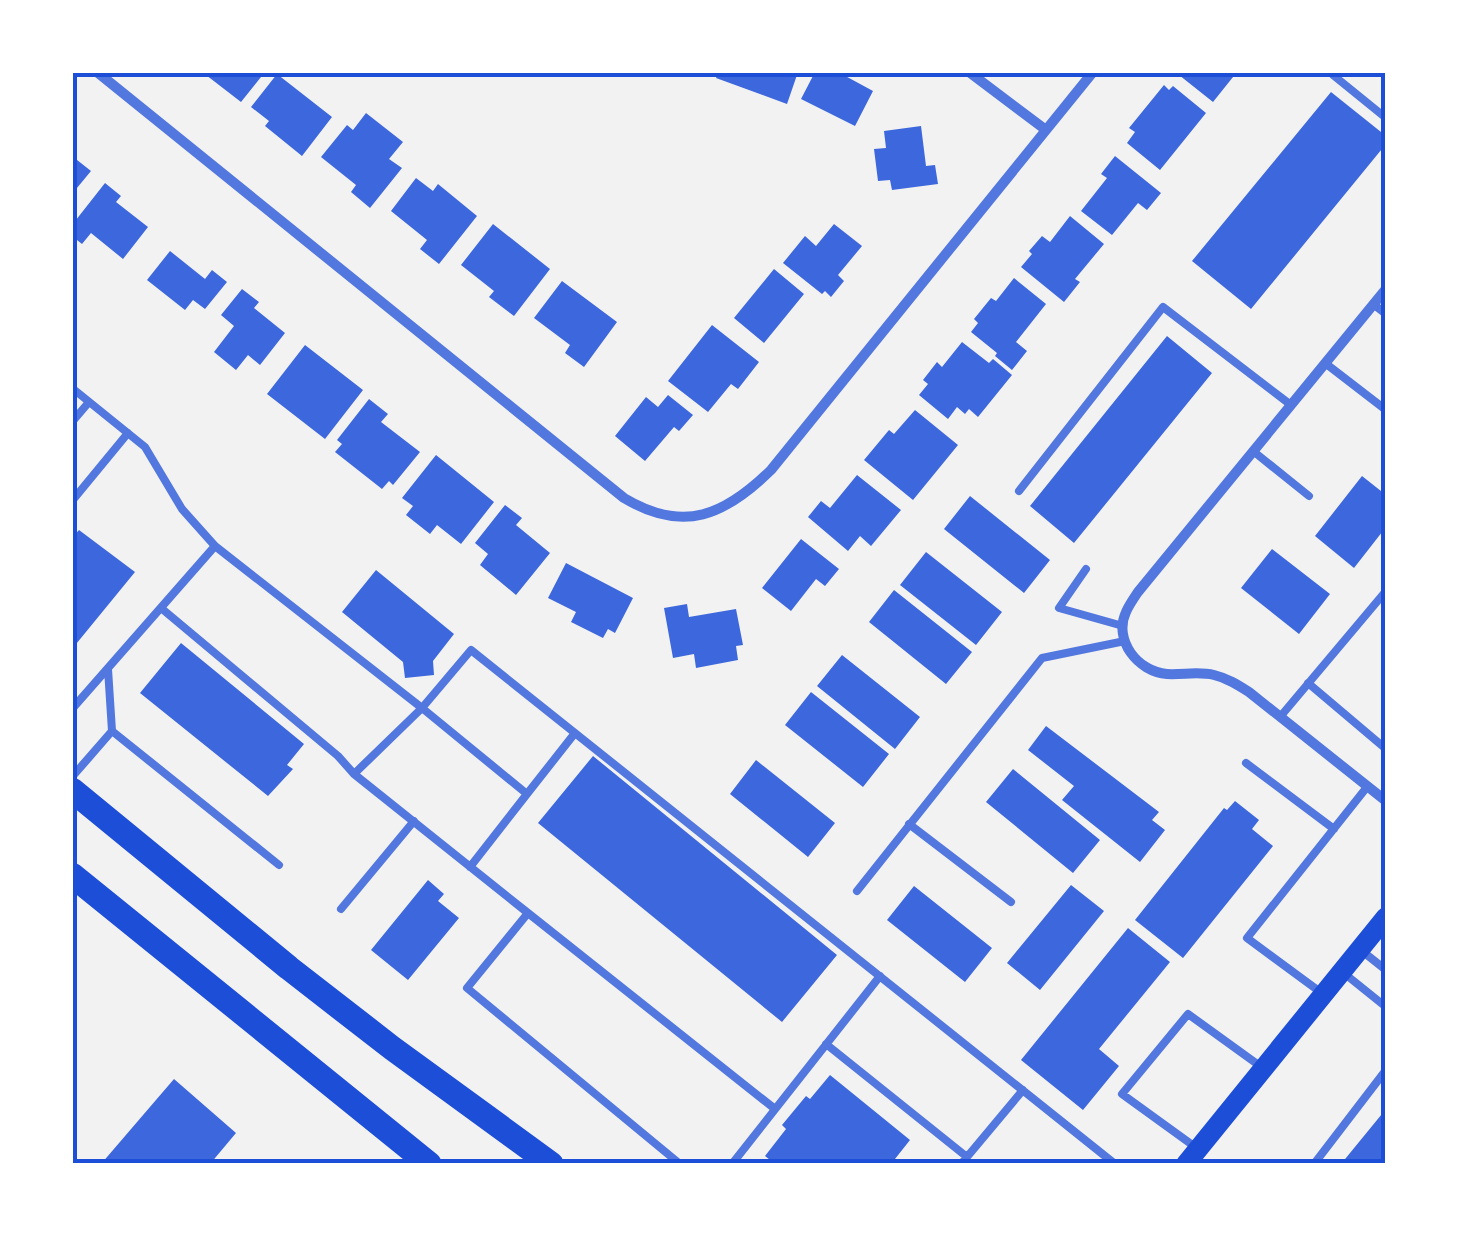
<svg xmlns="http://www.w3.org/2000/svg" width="1458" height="1236" viewBox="0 0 1458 1236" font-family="'Nunito Sans',sans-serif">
<rect width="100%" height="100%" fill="#f2f2f2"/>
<path fill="#3d67dc" d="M208,72H265L241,102L206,75Z
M718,72H798L787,104L716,78Z
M815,72H838L873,91L855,126L801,99Z
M1181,72H1237L1213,102L1179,75Z
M277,74L332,117L302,156L265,126L269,121L251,107Z
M1164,85L1169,90L1173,86L1206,113L1160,170L1127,143L1135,132L1129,128Z
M1331,92L1386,136V144L1251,309L1192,261Z
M366,113L403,142L389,159L402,168L370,208L351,192L356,185L321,157L347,125L353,130Z
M921,126L926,166L935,165L938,184L892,190L890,180L878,181L874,149L886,148L884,131Z
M72,156L91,171L72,194Z
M1115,156L1161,193L1147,210L1138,203L1112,235L1081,211L1107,178L1101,174Z
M416,178L433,191L438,184L477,216L439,264L420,249L427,240L391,211Z
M105,183L121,196L116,202L148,227L123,259L91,233L82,244L72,236V225Z
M1070,216L1104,244L1075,279L1080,282L1064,302L1021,267L1032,254L1029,251L1042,236L1050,242Z
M493,224L550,269L514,316L489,297L494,291L461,265Z
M834,224L862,246L838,275L844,281L831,297L825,291L822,294L783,263L805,236L816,246Z
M170,251L205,279L212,270L227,282L205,309L193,300L185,310L147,280Z
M774,269L804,294L764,343L734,318Z
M1014,278L1046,304L1016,342L1027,351L1012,370L995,356L997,353L971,332L978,323L974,319L991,298L996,301Z
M562,281L617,322L584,367L565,353L570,345L534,318Z
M242,289L259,302L254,308L285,333L260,365L248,355L236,370L214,352L234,326L221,315Z
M712,325L759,362L738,389L731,384L708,412L668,381Z
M1167,336L1212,373L1074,543L1030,506Z
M962,342L989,363L993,359L1012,375L978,417L969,409L965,414L957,407L948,419L919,395L928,384L923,380L937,362L942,367Z
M305,345L363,390L325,439L267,394Z
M668,395L693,415L679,431L674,427L645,461L615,436L646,397L658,407Z
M369,399L388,414L381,422L420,452L393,485L389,481L382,489L335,452L342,444L337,440Z
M915,410L958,445L913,500L864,460L889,430L894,434Z
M436,455L494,502L461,544L437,525L430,534L406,515L413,506L402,498Z
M857,475L901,510L871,546L860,536L848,551L808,517L821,501L830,508Z
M1362,476L1386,495V527L1354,568L1315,536Z
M970,496L1050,560L1024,593L944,529Z
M505,505L522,518L516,525L550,553L516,595L480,565L488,554L475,543Z
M79,530L135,572L72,649V538Z
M801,539L839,569L825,586L816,579L791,611L762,588Z
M1272,549L1330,594L1299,634L1241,588Z
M926,552L1002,612L976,645L900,585Z
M566,563L633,598L615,633L608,629L603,638L571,622L576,612L548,598Z
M376,570L454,634L433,661L434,675L405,678L403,662L342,612Z
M894,590L972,652L946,684L869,622Z
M687,604L689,617L736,609L743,645L736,646L738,660L696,668L694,654L673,658L664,608Z
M181,643L304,744L287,765L293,769L268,796L140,693Z
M842,655L920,717L895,749L817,686Z
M811,692L889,754L863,787L785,725Z
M1046,726L1159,812L1152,820L1165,830L1140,862L1062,800L1074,786L1028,750Z
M593,756L837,955L782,1022L538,823Z
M756,760L835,823L808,857L730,794Z
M1013,769L1100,840L1073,873L986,802Z
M1235,801L1259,820L1252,829L1273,846L1183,958L1135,920L1224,808L1227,810Z
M428,880L444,894L438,901L459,918L408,980L371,950Z
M1071,885L1104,911L1040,990L1007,963Z
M914,886L992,948L965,982L887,920Z
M1128,928L1170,962L1099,1049L1119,1066L1083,1110L1021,1060Z
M830,1075L910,1140L891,1164H775L765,1156L786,1129L782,1125L806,1096L810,1099Z
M174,1079L236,1133L210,1164H101Z
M1386,1109V1164H1341Z"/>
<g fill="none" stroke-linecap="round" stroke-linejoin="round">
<path stroke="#5277de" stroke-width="8" d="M1333,75L1386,118
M1373,304L1386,314
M1325,363L1386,410
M72,388L145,447L182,509L215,546L422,708L354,774
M72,422L89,402
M1253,451L1309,496
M1019,491L1163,307L1291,405
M72,501L128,433
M1086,569L1059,608L1123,626
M161,608L338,756L354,774L528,913
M108,669L112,731
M1308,683L1386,749
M72,709L215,546
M1280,717L1386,591
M1246,763L1334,829
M72,777L112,731L279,865
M527,794L575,733
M909,824L1011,902
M470,867L527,794L422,708L471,650L1115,1164
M857,891L1042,658L1125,641
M341,909L414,821
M1362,951L1386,970
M1345,974L1386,1007
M1323,994L1247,938L1367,787
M826,1044L967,1157L961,1164
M1198,1149L1122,1094L1188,1014L1260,1066
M967,1157L1023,1090
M680,1164L467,988L528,913L775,1109
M732,1164L880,976
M1314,1164L1386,1070"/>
<path stroke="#5277de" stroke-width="10" d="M97,72L624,498C684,534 725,515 771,470L1093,72
M969,72L1046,130
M1386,289L1138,592C1134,598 1129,605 1126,612C1113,640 1138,672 1167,674C1183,675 1198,671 1214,675C1227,678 1238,685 1249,692L1386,801"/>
<path stroke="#1d4ed8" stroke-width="20" d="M1186,1164L1386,917"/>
<path stroke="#1d4ed8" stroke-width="25" d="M72,790L289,968L392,1048L551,1164
M72,875L429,1164"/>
</g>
<rect width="1458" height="1236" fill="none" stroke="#ffffff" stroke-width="150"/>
<rect x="75" y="75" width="1308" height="1086" fill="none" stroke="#1d4ed8" stroke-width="4"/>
</svg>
